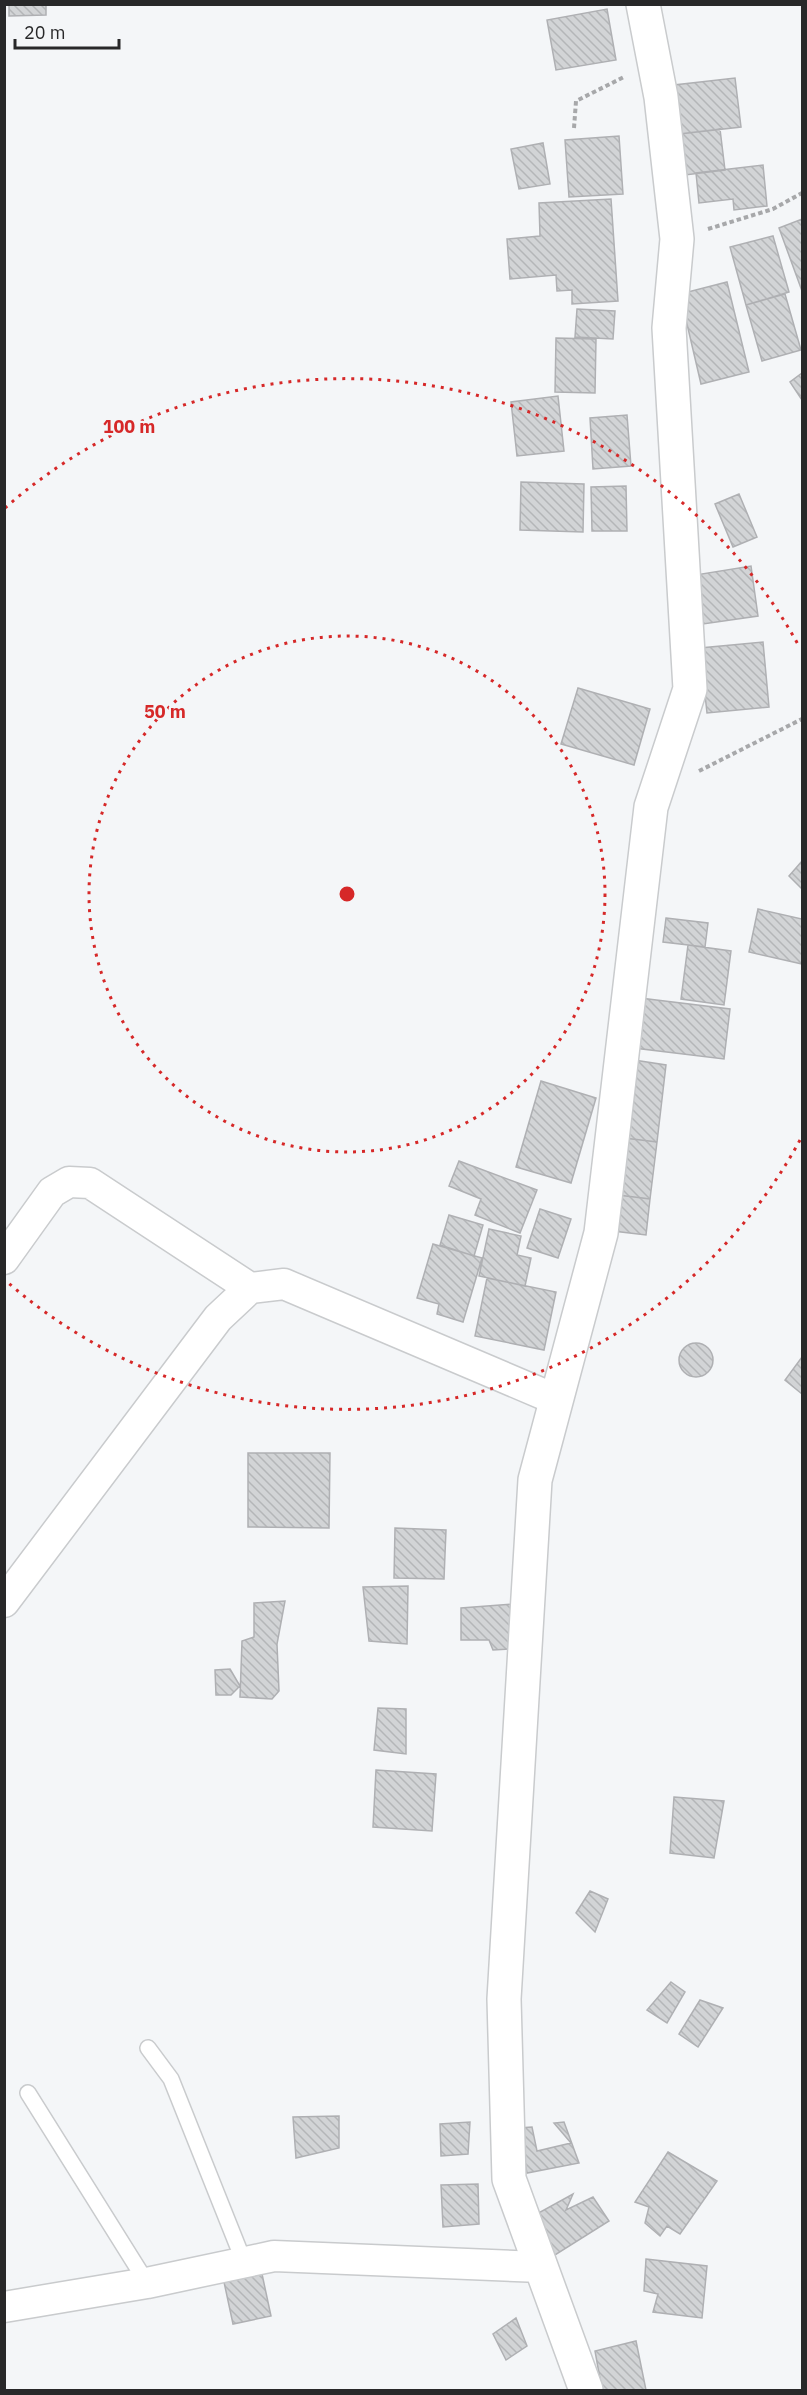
<svg xmlns="http://www.w3.org/2000/svg" width="807" height="2395" viewBox="0 0 807 2395" font-family="'IBM Plex Sans',sans-serif">
<defs>
<pattern id="building-back-hatch" width="6" height="6" patternUnits="userSpaceOnUse" patternTransform="scale(1.5)"><rect width="6" height="6" fill="#d2d4d6"/><path d="M-1 5l2 2M0 0l6 6M5-1l2 2" fill="none" stroke="#b4b6b8"/></pattern>
</defs>
<rect width="100%" height="100%" fill="#f4f6f8"/>
<path fill="url(#building-back-hatch)" stroke="#afb0b3" stroke-width="1.5" d="M9,4H46V15L9,16Z
M607,9L616,60L556,70L547,20Z
M735,78L741,127L680,134L674,85Z
M720,129L725,170L685,175L680,134Z
M619,136L623,194L569,197L565,140Z
M543,143L550,184L519,189L511,149Z
M763,165L767,206L734,210L733,199L699,203L696,173Z
M611,199L618,301L572,304V290L557,291L556,275L510,279L507,239L540,236L539,203Z
M802,219V291L779,228Z
M773,236L789,292L746,305L730,247Z
M727,282L749,372L701,384L680,294Z
M785,294L801,350L762,361L746,305Z
M577,309L615,311L613,339L575,337Z
M556,338L596,339L595,393L555,392Z
M802,373V400L790,382Z
M558,396L564,451L517,456L511,402Z
M627,415L631,466L593,469L590,418Z
M521,482L584,484L583,532L520,530Z
M626,486L627,531H592L591,487Z
M739,494L757,537L733,547L715,504Z
M751,566L758,616L696,625L689,576Z
M763,642L769,707L707,713L700,648Z
M578,688L650,709L634,765L561,744Z
M802,861V889L789,876Z
M758,909L802,919V964L749,952Z
M666,918L708,923L705,947L663,942Z
M688,945L731,951L724,1005L681,999Z
M640,998L730,1009L724,1059L634,1048Z
M634,1060L666,1065L657,1142L624,1138Z
M541,1081L596,1098L571,1183L516,1167Z
M624,1138L657,1142L650,1199L618,1195Z
M459,1161L537,1190L520,1233L475,1215L481,1199L449,1186Z
M618,1195L650,1199L646,1235L613,1231Z
M540,1209L571,1219L558,1258L527,1248Z
M449,1215L483,1225L474,1256L440,1245Z
M489,1229L521,1236L517,1255L531,1258L525,1286L479,1276Z
M433,1244L482,1258L463,1322L437,1314L439,1304L417,1298Z
M487,1278L556,1292L544,1350L475,1336Z
M679 1360a17 17 0 1 1 34 0a17 17 0 1 1-34 0Z
M802,1357V1394L785,1380Z
M248,1453H330L329,1528L248,1527Z
M395,1528L446,1530L444,1579L394,1578Z
M408,1586L407,1644L369,1641L363,1587Z
M285,1601L277,1644L279,1691L272,1699L240,1697L242,1641L254,1637V1603Z
M513,1604L512,1649L493,1650L489,1640H461V1608Z
M230,1669L240,1686L231,1695H216L215,1670Z
M378,1708L406,1709V1754L374,1750Z
M376,1770L436,1774L432,1831L373,1827Z
M674,1797L724,1801L714,1858L670,1853Z
M590,1891L608,1899L595,1932L576,1913Z
M671,1982L685,1992L667,2023L647,2010Z
M700,2000L723,2008L698,2047L679,2034Z
M339,2116V2148L296,2158L293,2117Z
M470,2122L468,2154L441,2156L440,2124Z
M564,2122L579,2163L527,2173L518,2128L532,2127L537,2151L571,2143L554,2123Z
M668,2152L717,2181L680,2234L667,2226L660,2236L645,2223L649,2207L635,2202Z
M478,2184L479,2224L443,2227L441,2185Z
M573,2194L566,2210L593,2197L609,2221L555,2255L533,2216Z
M646,2259L707,2266L702,2318L653,2312L658,2294L644,2291Z
M262,2274L271,2316L233,2324L224,2282Z
M516,2318L527,2346L506,2360L493,2334Z
M636,2341L646,2390H602L595,2351Z"/>
<g fill="none" stroke-linecap="round" stroke-linejoin="round">
<g stroke="#c9cbcd" stroke-width="18">
<path id="service" d="M148,2048L171,2079L244,2262
M28,2093L147,2283"/>
</g>
<g stroke="#c9cbcd" stroke-width="33">
<path id="minor" d="M4,1259L52,1192L69,1182L90,1183L250,1288
M4,1602L218,1318L250,1288L284,1284L557,1400
M4,2307L147,2283L274,2256L541,2267"/>
</g>
<g stroke="#c9cbcd" stroke-width="36">
<path id="tertiary" d="M586,2390L509,2179L504,1999L535,1480L601,1233L651,807L690,689L669,328L677,239L661,97L643,4"/>
</g>
<path stroke="#a7a8aa" stroke-width="4" stroke-dasharray="4.5 3" stroke-linecap="butt" d="M574,128L576,101L624,77
M708,229L773,209L802,193
M699,771L802,719"/>
<use href="#service" stroke="#fff" stroke-width="15"/>
<use href="#minor" stroke="#fff" stroke-width="30"/>
<use href="#tertiary" stroke="#fff" stroke-width="33"/>
</g>
<g fill="none" stroke="#d62828" stroke-width="3" stroke-dasharray="3 6">
<circle cx="347" cy="894" r="258"/>
<path d="M800 1140A516 516 0 0 1 5 1280M5 508A516 516 0 0 1 800 648"/>
</g>
<circle cx="347" cy="894" r="9" fill="#d62828" stroke="#f4f6f8" stroke-width="3"/>
<g font-size="18" text-anchor="middle" font-weight="bold" fill="#d62828" stroke="#f4f6f8" stroke-width="4.5" stroke-linejoin="round" paint-order="stroke">
<text x="129" y="433">100 m</text>
<text x="165" y="718">50 m</text>
</g>
<rect width="807" height="2395" fill="none" stroke="#282829" stroke-width="12"/>
<path d="M15 39v9h104v-9" fill="none" stroke="#282829" stroke-width="3"/>
<text x="24" y="39" font-size="18" fill="#282829" stroke="#f4f6f8" stroke-width="4.5" paint-order="stroke">20 m</text>
</svg>
